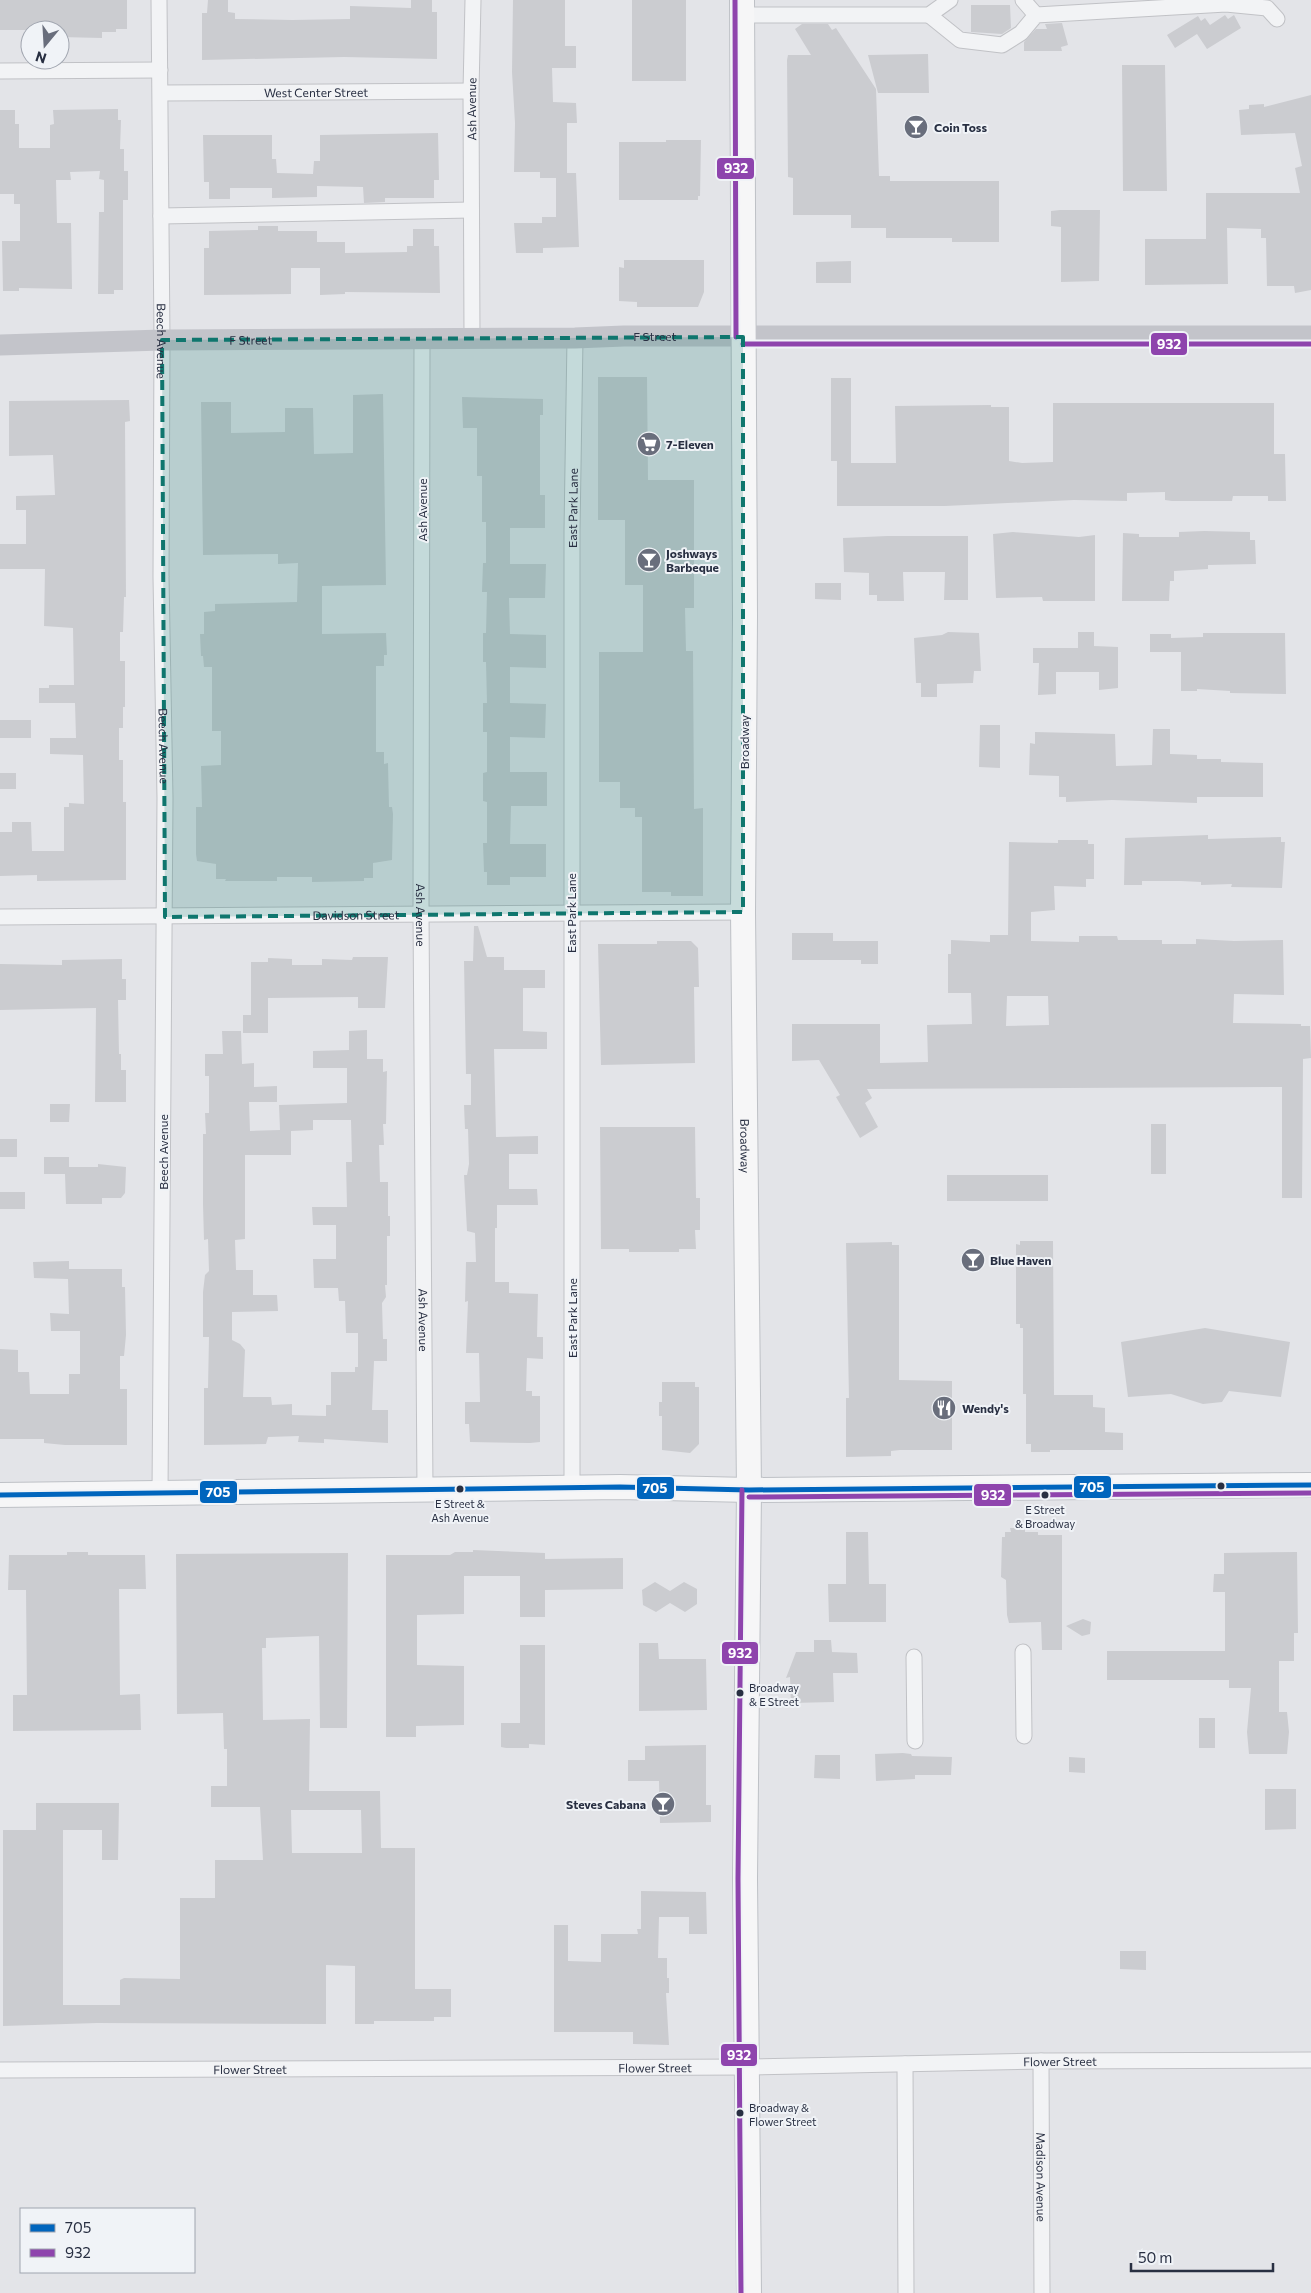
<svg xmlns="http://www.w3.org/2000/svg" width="1311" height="2293" viewBox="0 0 1311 2293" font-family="Commissioner,sans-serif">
<rect width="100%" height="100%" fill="#e3e4e8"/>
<path fill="#cbccd0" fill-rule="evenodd" d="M0,0H127V29H116V32H102V38L60,37V30H0Z
M208,0H228V12L235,13V19L292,20L350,19V6L411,8V0H432V12H437V59L344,57L202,60V13H207Z
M513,0H565V46H576V68H552L553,102L576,103L577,123H567V173H576L579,247L543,248V253H516L514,223H542V217H556V178H540V172H514L515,123L512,72Z
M632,0H686V81H632Z
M971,5H1010L1011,28L1002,34L971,32Z
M1225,15L1228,19L1234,15L1241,28L1207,49L1197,34L1175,48L1167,35L1198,16L1201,21L1205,18L1210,25Z
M1062,23L1068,45L1061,47L1062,51H1024V42L1036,29H1047L1045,24Z
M802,24H828L832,30L836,28L876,89L879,176H890V181H999V242H952V238H886V228H851V215H793V178L788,177L787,60L788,55H811L795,29Z
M928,54L929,93H878L868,55Z
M1122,65H1165L1167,191H1123Z
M1311,95V290L1295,293L1294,286H1267L1266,238H1261V229L1227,228L1228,284L1145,285V239H1206V193H1300L1295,168L1302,166L1295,133L1241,135L1239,110L1249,109V105L1264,104V107Z
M118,109V120H121L120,149H124V171H128V200H123V290H114V294H98L99,212H104V180L99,179L100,171L70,172L71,180H56L57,223H71L72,289L19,288V291H3L2,241H20V204H14V194H0V110H15V124H19V148H50V125L54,124L53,110Z
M438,133L439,180H434V198H385V202L364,203L363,187L317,186V197L272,198V188H230V199H209V182H204L203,135H272V159H276L277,173L313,174L314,161H320V135Z
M666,140H701L700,196H698V200H619V142H666Z
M1060,210H1100L1099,281L1061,282V227L1051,226V211Z
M258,226H278V231H317V242H345V253L407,252V246H413V229H434V246H439L440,293L345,292V294L320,295V268H291V294L204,295V248H209V231L258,230Z
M624,260H704V292L698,307H637V302L619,301V267L624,268Z
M851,261V283H816V262Z
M598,377H647L648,480H694V608H685L686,651H693L694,809L703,808V896H671V892H642V817H635V808H620V782H599V652H643V585H625V520H598Z
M831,378H851V463H896L895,406L991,405V407H1009V461L1022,463L1053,462V403H1274V454H1285L1286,501H1268V496H1233L1232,501H1172L1165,500V492L1127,493V501L1074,500L945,506H837V461H831Z
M383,394L386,585L322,586V634L386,633L387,655H384V666H376V752H384V764L388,763L389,807H392L393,814L392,860L373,863V878H364V881L312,882V877H277V881H225L226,879H216V864L197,861L196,854V807H202L201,766L221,765V731H212V667H204L203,656H201L200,634H204V612L215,611V604L297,602L298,563L278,564V554L203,555L201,402H231V433L285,432V408H313L314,454L353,453V395Z
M462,397L543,399V415H540V495H545V528H510V564H546L545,598H509L510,634L546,635V668L510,667V703L546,704L545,738L510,737V772H547V806H511L510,844H546V877H510V885H487V872H484L483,843H487V802L483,801V773L487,772V732H483V703H487L486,662H483V633H486L487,592H482L483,563H486V522H482V476H477V428H463Z
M129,400L130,421L125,422L126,597H124L123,632H120V661H125V707H123V728H119V760H123V802H126V880L37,881V875L0,876V832H12V822H31L32,851H64V807H69V803L84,804L83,755L50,754V738H76L75,703H39V688H49V685H74L73,628L44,626L45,569H0V544H26V510H16V496L55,495L53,455L9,456V401Z
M1204,531L1250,532V540H1255L1256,564L1208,565V569L1174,571V581H1170L1169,601H1122L1123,533L1139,534V537H1179V532Z
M1013,532L1079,537L1095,535V601H1043L1042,597L996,598L993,534Z
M887,536H968V600H944L945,572H903L904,601H877V595H869V573L844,572L843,538Z
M815,583H841V600L815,599Z
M948,632L979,633L981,671H974L973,683L937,684V697H921V683H916L914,638L942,635Z
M1078,632H1094V646L1118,647V688L1099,690V672H1056V694L1038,695L1039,663H1033V648H1078Z
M1203,633H1285L1286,694L1230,693V691L1197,689V691H1181V652H1150V634H1171V638L1203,637Z
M0,720H31V738H0Z
M980,725H1000V768L979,767Z
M1153,729H1170V754L1197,755V759H1221V762L1263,763V797H1197V803L1112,800L1066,802V797H1059V776L1029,775L1030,743L1035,744V732L1115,734L1116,766L1152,765Z
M0,773H16V789H0Z
M1208,835V839L1281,837V842H1285L1282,888L1231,887L1232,884L1201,885V882L1181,881H1142V885H1124L1125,838Z
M1058,840H1088V844H1094V879H1086V887L1054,886L1055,910L1031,912V941L1079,942V936H1117L1118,940H1162V944H1196V939L1234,941L1283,940L1284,995L1234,994L1233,1023L1301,1024V1026H1310L1311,1058L1303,1059L1302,1198H1282V1087L867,1089L872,1098L865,1103L878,1127L860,1138L836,1097L840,1095L819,1060L792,1061V1024H880V1063L928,1062L927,1025L972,1024L971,993H948V954H951V940L990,942V935H1008L1009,842L1058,843ZM1007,996H1048L1049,1025L1006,1026Z
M474,926H478L487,957H504V970H545V988H523V1031L547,1032V1049H494L496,1137L538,1136V1154H509V1189H537L538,1205H497V1228H495V1282H509V1293L538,1294L537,1337H543V1359L527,1358L526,1391H532V1396H540V1442L530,1443L470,1442L469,1424H465V1402H480L479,1353H466L468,1301L465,1302L466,1262H476L475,1233L467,1231L464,1175H467L469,1164L468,1129H465L464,1105H471V1074H466L464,961H473Z
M792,933H833V941H878V964H861V960H792Z
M657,941H691L698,948L699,987H694L695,1063L601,1065L598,944H657Z
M353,957H388L385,1008H358V997L268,998V1033H243V1015H251V962H268V958L292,959V965H322V959L352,960Z
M122,959V979H126V1000H118L119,1054H121V1070H126V1102H95L96,1008L0,1010V964L62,965V960Z
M367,1030V1059H383V1072L387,1071L386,1124H383L384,1145H379L380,1182H388V1216H390V1236H387V1285H385L386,1297L382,1303L383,1339H387V1361H374L372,1410H388V1443L324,1439V1443L298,1442L299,1436L268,1437L266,1444L204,1445V1388H208L209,1337H203V1292L205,1275L209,1271L208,1239L204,1240L203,1204V1134H206L205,1113H209V1076H205V1054H223L222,1031H241L242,1064L254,1063V1087L277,1086V1102H249L250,1131L280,1130L279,1105L347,1103V1068H313V1051L349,1050V1031ZM313,1120H351L352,1162H346L347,1207H312L313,1225H336V1259H313L314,1288H338L339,1301H345L346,1333H358V1367H355V1372H331V1405H326V1416L292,1415V1404L272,1405L271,1397H243L245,1350L240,1344L232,1340V1312L278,1311L277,1295H253V1270H236L235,1240L245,1239V1155H291V1131L313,1130Z
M50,1104H70L69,1122H50Z
M1151,1124H1166V1174H1151Z
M600,1127H695L696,1198H700V1230H695L696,1249H679V1252H629V1249H601Z
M0,1139H17V1157H0Z
M44,1157H69V1167H98V1164L126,1167L125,1193L121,1198H102V1204H66L65,1174H44Z
M947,1175H1048V1201H947Z
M0,1192H25V1209H0Z
M1020,1241H1053L1054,1395H1093V1407L1105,1408V1432L1123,1433V1450H1050V1452H1031V1444H1026V1394H1023V1328H1020V1324H1016V1244L1020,1245Z
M892,1242V1245H899V1380L952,1381V1450H900L891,1451V1456L846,1457V1398H849L846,1243Z
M69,1261V1269H122V1287H125L126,1335L124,1356H120V1389H127V1445H65L44,1443V1439H0V1349L18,1350V1372H29L30,1394H69V1374H80V1331H51L50,1313L69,1314L68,1279L34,1278L33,1262Z
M1205,1328L1290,1342L1281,1397L1229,1391L1222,1402L1203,1404L1171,1394L1128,1397L1121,1342Z
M662,1382H695V1387H699V1444L690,1453L662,1450V1416H659V1402H662Z
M1010,1528H1025V1532H1038V1535H1062V1650H1042L1041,1622L1009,1623L1007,1615L1006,1580L1001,1577L1002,1537H1005V1532H1011Z
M846,1532H868L869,1584H886V1622H829L828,1584H846Z
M473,1550L545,1553V1559L623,1558V1589L545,1590V1617H520V1576H464V1614L417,1615V1665L464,1666V1725L416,1726V1737H386V1555H450L455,1552H473Z
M67,1552H88V1555H145L146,1589H119L120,1695L140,1694L141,1730L13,1731V1695H27L26,1590H8L9,1555H67Z
M1297,1552L1298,1633H1294V1661H1279V1712H1287L1289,1732L1287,1754H1249L1247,1732L1251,1688H1229V1680H1107V1651H1225V1592H1213L1214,1574H1224V1553Z
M348,1553L347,1728H320L319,1636L266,1638V1648H262L263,1720L310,1719L309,1791H380L381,1848H415V1989H451V2017H434V2021H374V2024H355V1966L326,1965V2024L97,2023L3,2026V1830H36V1803H119L118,1860H102V1830H63V2005H120V1980L124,1978L180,1979V1898H215V1860H263L260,1807H211V1786H227V1749H224L223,1713L177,1714L176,1554ZM291,1810H361L362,1853H292Z
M655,1582L670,1591L684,1582L697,1589V1604L685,1612L670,1603L656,1612L643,1605L642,1590Z
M1083,1619L1091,1622L1090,1634L1082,1636L1066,1626Z
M814,1640H831L832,1652L857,1653L858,1673H833L834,1702L791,1703L790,1677L786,1678L796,1652H814Z
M639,1643H658L659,1659H706L707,1710L639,1711Z
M520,1645H545V1745L529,1744V1748H506L501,1747V1723H520Z
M1199,1718H1215V1748H1199Z
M706,1745V1805H711V1822L660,1823L659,1781H628V1760H645V1746Z
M903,1753L911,1754L912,1756L952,1757L951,1775H915V1779L876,1781L875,1754Z
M815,1755H840V1779L814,1778Z
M1069,1757L1085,1758V1773L1069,1772Z
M1265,1789H1296V1829L1265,1830Z
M641,1891L706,1892L707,1934H689V1917H659L658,1958H667V1978H669V1993H666L669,2045L633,2044V2032H554V1925H568V1961L601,1962V1934H638L637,1929H641Z
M1120,1951H1146V1970L1120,1969Z"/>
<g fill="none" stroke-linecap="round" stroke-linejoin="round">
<g stroke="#c1c2c6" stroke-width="17">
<g id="street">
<path id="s1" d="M159,0L162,340L161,577L165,798L160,1493"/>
<path d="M1023,0L1036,15"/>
<path d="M741,15H929L950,0"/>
<path d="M929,15L960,40L1002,45L1021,33L1036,15L1226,4L1267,8L1277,19"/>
<path d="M0,71L160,70"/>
<path id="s2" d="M161,93L471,91"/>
<path d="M161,216L471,210"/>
<path id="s3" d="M472,338L471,91L473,0"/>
<path id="s4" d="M422,339L421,913L425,1490"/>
<path id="s5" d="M0,917L743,912"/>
<path id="s6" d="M572,1488V531L575,338"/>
<path d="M1023,1652L1024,1736"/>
<path d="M914,1657L915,1741"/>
<path id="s7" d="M1041,2061L1042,2293"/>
<path d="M905,2064L906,2293"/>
<path id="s8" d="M0,2070L749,2067L1041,2061L1311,2060"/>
</g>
</g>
<g stroke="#bec1c6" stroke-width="26">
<g id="primary">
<path id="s10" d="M742,0L745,616L743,912L749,1490L745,1879L749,2293"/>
<path d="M0,1495L620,1487L749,1490L1311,1485"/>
</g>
</g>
<use href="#street" stroke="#f2f3f5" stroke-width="15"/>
<path stroke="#c3c4ca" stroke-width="21" id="s9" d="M0,345L162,340L575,338L624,336H1311"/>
<use href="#primary" stroke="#f6f6f7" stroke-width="24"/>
<g stroke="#f0f3f7" stroke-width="9">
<path id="bus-1" d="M0,1495L620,1487L749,1490L1311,1485"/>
</g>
<g stroke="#f0f3f7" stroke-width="9">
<path id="bus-2" d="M735,0L736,337
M743,344H1311
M749,1497L1311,1493
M741,2293L738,1879L742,1490"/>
</g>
<use href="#bus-1" stroke="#0065bd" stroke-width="5"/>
<use href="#bus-2" stroke="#8e44ad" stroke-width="5"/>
</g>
<path fill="#0f766e" fill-opacity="0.2" stroke="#0f766e" stroke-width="4" stroke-dasharray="10 6" stroke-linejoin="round" d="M743,337V912L165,917L162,340Z"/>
<defs>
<g id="bar-disc" transform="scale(1.25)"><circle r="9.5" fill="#696e7c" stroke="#f0f3f7"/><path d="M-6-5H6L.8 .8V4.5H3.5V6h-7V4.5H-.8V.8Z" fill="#fff"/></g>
<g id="supermarket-disc" transform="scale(1.25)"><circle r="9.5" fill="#696e7c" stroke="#f0f3f7"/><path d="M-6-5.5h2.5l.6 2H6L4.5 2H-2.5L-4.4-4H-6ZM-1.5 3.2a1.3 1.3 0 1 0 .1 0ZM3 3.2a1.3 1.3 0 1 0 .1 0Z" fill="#fff"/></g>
<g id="restaurant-disc" transform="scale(1.25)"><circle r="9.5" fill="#696e7c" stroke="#f0f3f7"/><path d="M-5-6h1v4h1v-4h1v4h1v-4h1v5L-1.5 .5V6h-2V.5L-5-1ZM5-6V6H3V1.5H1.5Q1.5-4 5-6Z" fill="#fff"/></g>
</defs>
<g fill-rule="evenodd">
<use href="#bar-disc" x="916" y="127"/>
<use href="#supermarket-disc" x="649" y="444"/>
<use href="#bar-disc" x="649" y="560"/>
<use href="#bar-disc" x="973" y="1260"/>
<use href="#restaurant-disc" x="944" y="1408"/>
<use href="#bar-disc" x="663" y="1804"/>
</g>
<g fill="#282f42" stroke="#f0f3f7" stroke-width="2">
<circle cx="1221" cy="1486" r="4.5"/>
<circle cx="460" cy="1489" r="4.5"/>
<circle cx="1045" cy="1495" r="4.5"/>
<circle cx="740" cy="1693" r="4.5"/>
<circle cx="740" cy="2113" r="4.5"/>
</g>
<g text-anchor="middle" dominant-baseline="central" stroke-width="4" stroke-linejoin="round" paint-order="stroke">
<g font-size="11" fill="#282f42" stroke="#f0f3f7">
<text x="460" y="1503">E Street &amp;<tspan x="460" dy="14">Ash Avenue</tspan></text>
<text x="1045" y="1509">E Street<tspan x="1045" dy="14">&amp; Broadway</tspan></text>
<text x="749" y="1687" text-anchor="start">Broadway<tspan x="749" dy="14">&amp; E Street</tspan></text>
<text x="749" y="2107" text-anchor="start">Broadway &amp;<tspan x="749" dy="14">Flower Street</tspan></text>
</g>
<g font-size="12" fill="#282f42" stroke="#f0f3f7">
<text stroke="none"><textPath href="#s2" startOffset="155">West Center Street</textPath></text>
<text stroke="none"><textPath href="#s3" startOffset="229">Ash Avenue</textPath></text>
<text stroke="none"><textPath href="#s9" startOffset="655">F Street</textPath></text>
<text stroke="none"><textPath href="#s9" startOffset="251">F Street</textPath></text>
<text stroke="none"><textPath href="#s1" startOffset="341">Beech Avenue</textPath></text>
<text stroke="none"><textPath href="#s6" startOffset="980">East Park Lane</textPath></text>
<text transform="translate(422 510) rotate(-90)">Ash Avenue</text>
<text transform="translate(744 742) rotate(-90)">Broadway</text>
<text stroke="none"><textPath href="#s1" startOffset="746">Beech Avenue</textPath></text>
<text transform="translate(571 913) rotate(-90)">East Park Lane</text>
<text stroke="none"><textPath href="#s5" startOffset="356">Davidson Street</textPath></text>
<text stroke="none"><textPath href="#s4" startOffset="576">Ash Avenue</textPath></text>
<text stroke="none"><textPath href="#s10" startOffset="1146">Broadway</textPath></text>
<text transform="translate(163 1152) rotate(-90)">Beech Avenue</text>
<text transform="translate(572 1318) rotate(-90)">East Park Lane</text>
<text stroke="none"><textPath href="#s4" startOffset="981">Ash Avenue</textPath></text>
<text stroke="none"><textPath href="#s8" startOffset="1060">Flower Street</textPath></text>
<text stroke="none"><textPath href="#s8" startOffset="655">Flower Street</textPath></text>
<text stroke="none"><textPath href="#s8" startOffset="250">Flower Street</textPath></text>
<text stroke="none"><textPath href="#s7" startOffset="116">Madison Avenue</textPath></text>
</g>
<g font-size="12" font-weight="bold" fill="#282f42" stroke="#f0f3f7" text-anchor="start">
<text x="934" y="127">Coin Toss</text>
<text x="666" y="444">7-Eleven</text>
<text x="666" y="553">Joshways<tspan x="666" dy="14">Barbeque</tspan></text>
<text x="990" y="1260">Blue Haven</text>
<text x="962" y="1408">Wendy's</text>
<text x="646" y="1804" text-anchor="end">Steves Cabana</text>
</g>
</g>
<g stroke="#f0f3f7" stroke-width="2">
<rect x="716" y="157" width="39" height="23" rx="5" fill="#8e44ad"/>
<rect x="1150" y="332" width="38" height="24" rx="5" fill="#8e44ad"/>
<rect x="1073" y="1475" width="39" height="24" rx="5" fill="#0065bd"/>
<rect x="636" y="1476" width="39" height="24" rx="5" fill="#0065bd"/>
<rect x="199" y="1480" width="39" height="24" rx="5" fill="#0065bd"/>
<rect x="973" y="1483" width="39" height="24" rx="5" fill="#8e44ad"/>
<rect x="721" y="1641" width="38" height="24" rx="5" fill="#8e44ad"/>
<rect x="720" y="2043" width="38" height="24" rx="5" fill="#8e44ad"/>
</g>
<g font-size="14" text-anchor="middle" font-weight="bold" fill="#fff">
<text x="736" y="173">932</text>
<text x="1169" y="349">932</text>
<text x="1092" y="1492">705</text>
<text x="655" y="1493">705</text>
<text x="218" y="1497">705</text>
<text x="993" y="1500">932</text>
<text x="740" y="1658">932</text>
<text x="739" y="2060">932</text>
</g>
<rect x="20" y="2208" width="175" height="65" fill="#f0f3f7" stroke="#a0a5af"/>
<rect x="30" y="2224" width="25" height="8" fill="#0065bd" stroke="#a0a5af"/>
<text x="65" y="2233" font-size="15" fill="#282f42">705</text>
<rect x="30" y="2249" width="25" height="8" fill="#8e44ad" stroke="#a0a5af"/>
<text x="65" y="2258" font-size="15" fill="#282f42">932</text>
<g transform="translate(45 45) rotate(198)"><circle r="24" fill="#f0f3f7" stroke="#a0a5af"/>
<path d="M0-4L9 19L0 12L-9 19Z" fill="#696e7c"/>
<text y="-8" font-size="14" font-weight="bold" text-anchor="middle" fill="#282f42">N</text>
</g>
<path d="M1131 2263v8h142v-8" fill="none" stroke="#282f42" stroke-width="2.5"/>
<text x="1138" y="2263" font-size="15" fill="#282f42" stroke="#f0f3f7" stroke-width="4" paint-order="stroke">50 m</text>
</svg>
